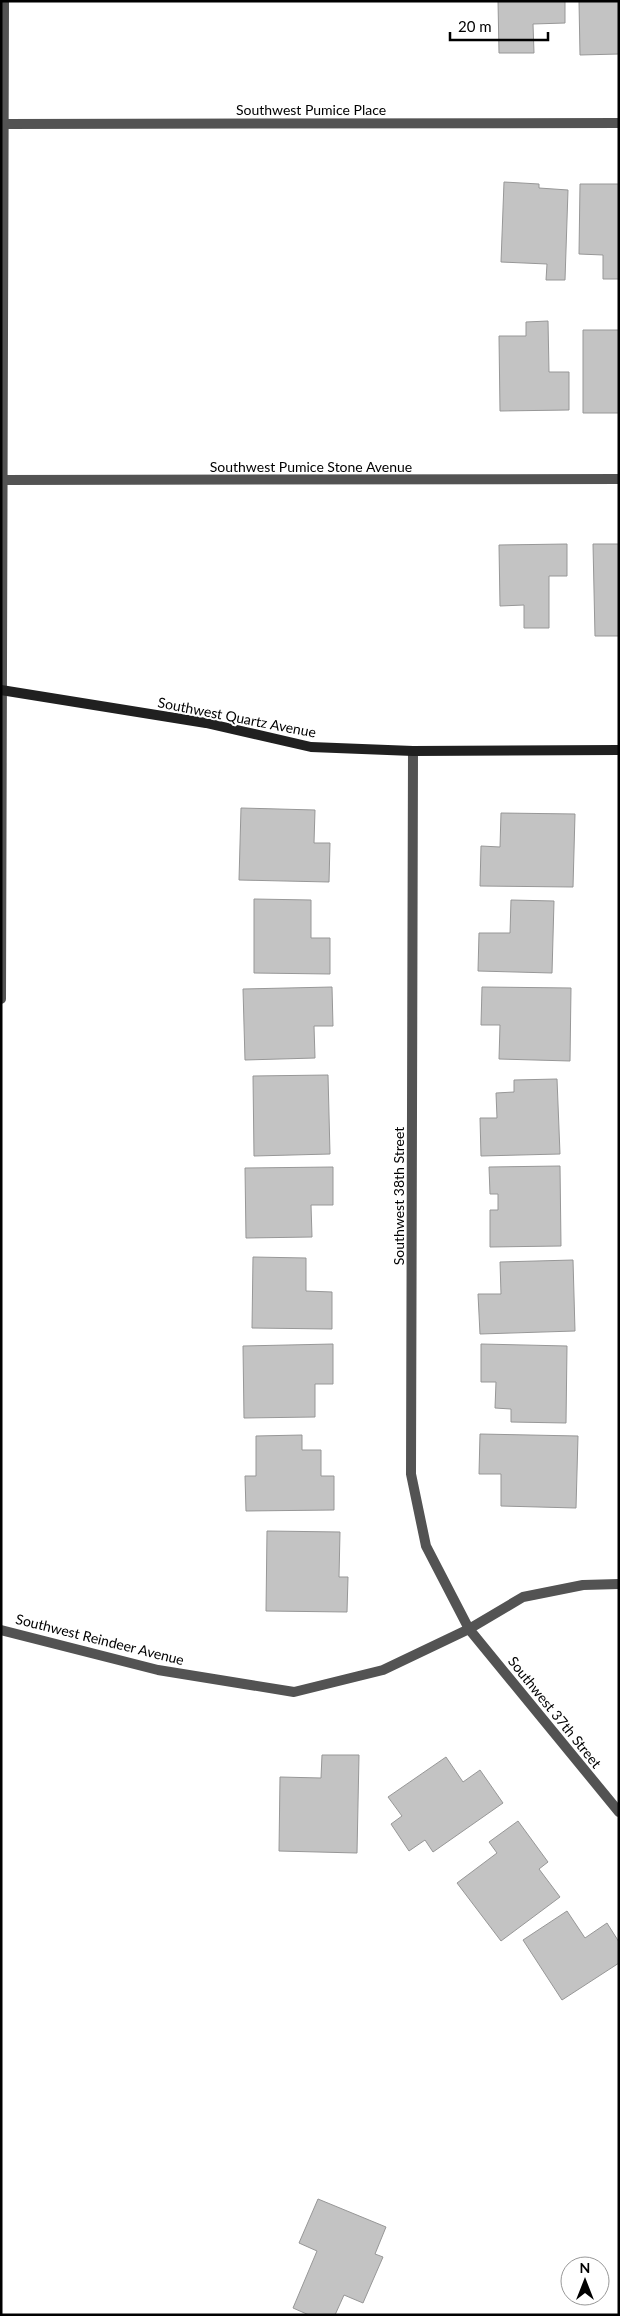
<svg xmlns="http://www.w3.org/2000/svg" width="620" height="2316" viewBox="0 0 620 2316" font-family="Lato,sans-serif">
<rect width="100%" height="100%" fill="#fff"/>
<path fill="#c3c3c3" stroke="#979797" d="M498,1H565V23L533,24L534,53H499Z
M579,1H619V54L580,55Z
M504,182L539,184V188L568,190L565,280H546L547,264L501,262Z
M580,184H619V279H603V255L579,254Z
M548,321L549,372H569V410L500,411L499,336H526V322Z
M583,330H619V413H583Z
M567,544V576H549V628H524V605L500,606L499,545Z
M593,544H619V636H595Z
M241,808L315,810L314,843H330L329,882L239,880Z
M501,813L575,814L573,887L480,886L481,846L500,847Z
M254,899L311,900V938H330V974L254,973Z
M511,900L554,901L552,973L478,971L479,933H510Z
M332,987L333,1026H314L315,1058L245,1060L243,989Z
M482,987L571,988L570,1061L499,1059L500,1025H481Z
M328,1075L330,1154L254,1156L253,1076Z
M557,1079L560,1154L481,1156L480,1118H497L496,1093L514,1092V1080Z
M560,1166L561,1246L490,1247V1210H498V1194H490L489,1167Z
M333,1167V1205H311L312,1237L246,1238L245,1168Z
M253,1257L306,1258V1291L332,1292V1329L252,1328Z
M573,1260L575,1331L480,1334L478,1294H501L500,1262Z
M333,1344V1384H315V1417L244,1418L243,1346Z
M481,1344L567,1346L566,1423L511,1422V1409L495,1408L496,1382H481Z
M480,1434L578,1436L576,1508L501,1506V1474H479Z
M302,1435V1450H321V1476H334V1510L246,1511L245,1476H256V1436Z
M267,1531L340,1532L339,1577H348L347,1612L266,1611Z
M322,1755H359L357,1853L279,1851L280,1777L321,1778Z
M446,1757L463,1782L480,1770L503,1803L433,1852L425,1840L409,1851L391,1824L402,1816L388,1797Z
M518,1821L548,1862L539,1869L560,1897L501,1941L457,1883L497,1853L489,1842Z
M567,1911L585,1938L607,1923L619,1942V1963L562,2000L523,1940Z
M318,2199L386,2227L375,2254L383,2257L363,2303L344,2295L335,2315H309L293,2308L317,2251L299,2243Z"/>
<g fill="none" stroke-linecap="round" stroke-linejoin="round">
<path stroke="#535353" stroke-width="10" d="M4,124L619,123
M2,480L619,479
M413,751L411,1474L426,1546L469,1629L619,1812
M1,999L4,1
M1,1630L158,1670L294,1692L383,1670L469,1629L523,1597L583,1585L619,1584"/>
<path stroke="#202020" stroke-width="10" d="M1,690L206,723L311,747L413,751L619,750"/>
</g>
<g text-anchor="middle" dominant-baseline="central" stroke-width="4" stroke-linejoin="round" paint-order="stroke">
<g font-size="14" fill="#000" stroke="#fff">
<text x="311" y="109">Southwest Pumice Place</text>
<text x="311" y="466">Southwest Pumice Stone Avenue</text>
<text transform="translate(237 717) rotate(11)">Southwest Quartz Avenue</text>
<text transform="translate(398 1196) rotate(-90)">Southwest 38th Street</text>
<text transform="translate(100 1639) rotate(14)">Southwest Reindeer Avenue</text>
<text transform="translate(555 1712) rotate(51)">Southwest 37th Street</text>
</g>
</g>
<rect width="620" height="2316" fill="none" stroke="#000000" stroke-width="5"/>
<g transform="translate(585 2281)"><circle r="24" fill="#ffffff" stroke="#999999"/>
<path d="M0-4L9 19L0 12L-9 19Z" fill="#000000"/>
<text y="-8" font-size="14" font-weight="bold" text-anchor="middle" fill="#000000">N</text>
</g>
<path d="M450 32v8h98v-8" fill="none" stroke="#000000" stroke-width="2.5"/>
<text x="458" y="32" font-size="15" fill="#000000" stroke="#ffffff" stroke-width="4" paint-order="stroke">20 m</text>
</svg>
